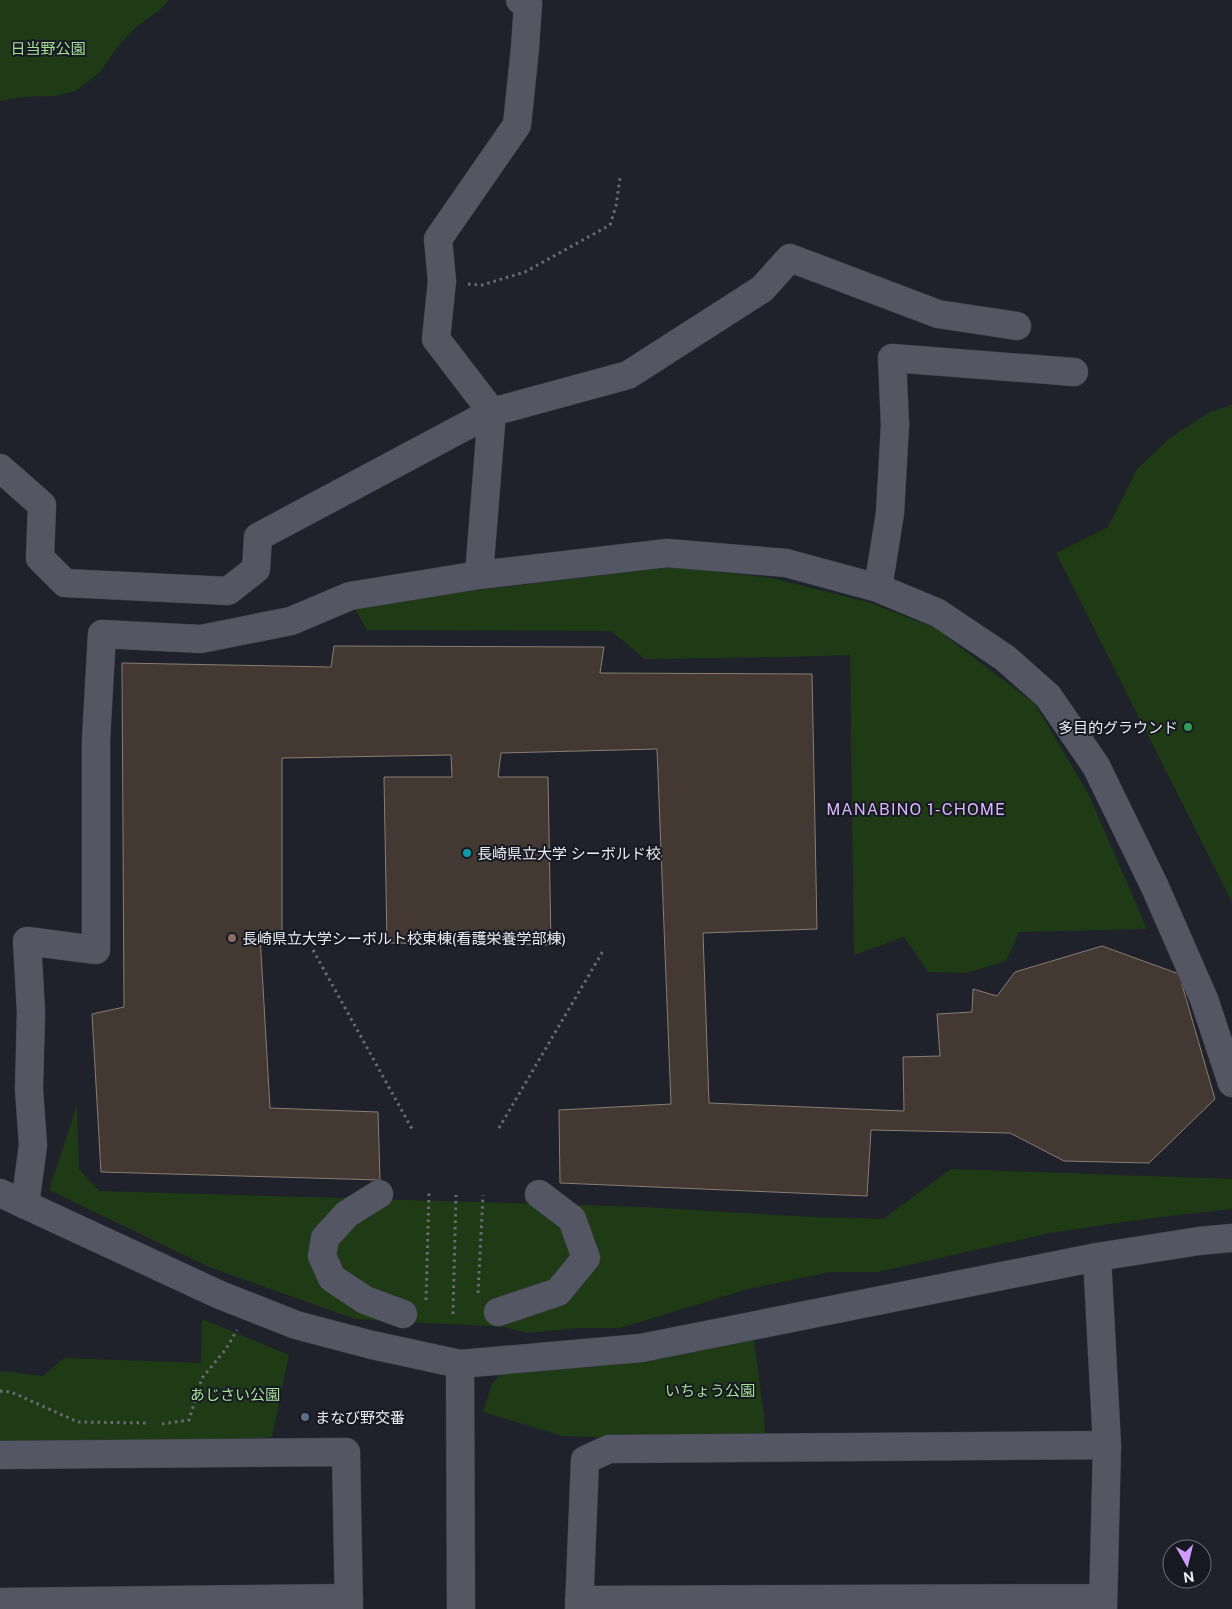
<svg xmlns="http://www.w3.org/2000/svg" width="1232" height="1609" viewBox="0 0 1232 1609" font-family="'Public Sans','Noto Sans JP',sans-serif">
<rect width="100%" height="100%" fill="#1f212b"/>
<path fill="#1e3b16" d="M0,0H169L159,11L137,26L119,45L100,72L76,91L54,96L22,97L0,101Z
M1232,405V902L1056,553L1108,527L1137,469L1171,437L1212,411Z
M672,567L772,578L868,602L935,628L1035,704L1088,793L1147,929L1019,932L1006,961L966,973L928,972L904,937L854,955L850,655L787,657L645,659L611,631L367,630L354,607L486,589Z
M77,1105L79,1169L99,1191L644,1207L812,1217L883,1219L951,1169L1232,1179V1209L1144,1219L1050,1233L878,1272H830L748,1289L620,1328H579L527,1333L504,1327L355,1319L209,1267L49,1190Z
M202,1319L289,1355L272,1437L213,1443L0,1442V1371L43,1376L64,1358L201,1363Z
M753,1334L764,1415L765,1439L738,1441L562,1436L483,1412L492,1384L506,1367Z"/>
<path fill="#443932" stroke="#897d74" d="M334,646L604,647L600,673L812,674L817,929L703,933L709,1103L904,1111L903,1057L940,1056L937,1014L972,1012L973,989L997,996L1015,972L1102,946L1179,974L1215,1099L1149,1163L1064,1161L1010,1133L871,1130L867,1196L560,1183L559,1110L671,1104L657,749L501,753L498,777H548L551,945L387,943L384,777H452L451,755L282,758V935H260L270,1108L378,1112L380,1180L101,1172L92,1014L124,1007L122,663L331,667Z"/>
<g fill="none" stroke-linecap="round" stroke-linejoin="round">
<g stroke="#3b3d45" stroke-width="29">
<path id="minor" d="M0,468L42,505L40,558L65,583L228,591L256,569L258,537L492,412L628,375L762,289L790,258L938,314L1017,326
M479,575L492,412L436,339L442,281L438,239L517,125L525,48L528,3L520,0
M878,588L890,513L895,425L892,358L1074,372
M0,1193L220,1295L296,1325L372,1345L460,1364L641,1348L1097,1257L1199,1241L1232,1238
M379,1194L347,1214L325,1238L322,1256L332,1278L365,1300L403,1314
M25,1205L33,1145L29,1089L31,1012L27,941L96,950V740L102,634L201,639L291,621L350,596L479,575L667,553L786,563L878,588L938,613L1005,658L1048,696L1096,766L1155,887L1204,999L1232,1083
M1097,1257L1107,1445L1103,1609
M498,1312L558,1292L586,1258L572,1219L539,1194
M460,1364L461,1609
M0,1455L346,1452L349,1609
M579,1600L1103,1598
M0,1602L349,1598
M579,1609L585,1460L609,1449L1107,1445"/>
</g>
<path stroke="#6a6c75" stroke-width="3" stroke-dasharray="2.5 4" stroke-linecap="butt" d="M468,284L482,285L525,272L610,225L616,206L620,178
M313,950L412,1129
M499,1128L603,951
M478,1293L483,1195
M426,1300L429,1193
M453,1314L456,1195
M0,1391L11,1392L78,1422L148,1423
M162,1424L189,1420L202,1378L226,1349L237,1330"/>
<use href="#minor" stroke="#545763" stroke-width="28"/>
</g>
<circle fill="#2e9e5b" stroke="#161822" stroke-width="2" cx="1188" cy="727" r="5"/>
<circle fill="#0f9aa8" stroke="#161822" stroke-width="2" cx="467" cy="853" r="5"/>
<circle fill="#8d6e63" stroke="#161822" stroke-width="2" cx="232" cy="938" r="5"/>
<circle fill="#5c6f8a" stroke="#161822" stroke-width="2" cx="305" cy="1417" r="5"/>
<g text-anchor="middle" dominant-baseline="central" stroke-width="4" stroke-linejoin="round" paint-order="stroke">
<g font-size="15" fill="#a6e196" stroke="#161822">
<text x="48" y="48">日当野公園</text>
<text x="710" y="1390">いちょう公園</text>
<text x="235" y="1394">あじさい公園</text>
</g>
<g font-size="15" fill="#ebedf4" stroke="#161822" text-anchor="start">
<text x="1178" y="727" text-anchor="end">多目的グラウンド</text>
<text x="477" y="853">長崎県立大学 シーボルド校</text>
<text x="242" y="938">長崎県立大学シーボルト校東棟(看護栄養学部棟)</text>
<text x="315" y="1417">まなび野交番</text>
</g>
<g font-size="16" letter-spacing="1" fill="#d9b7fb" stroke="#161822">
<text x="916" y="809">MANABINO 1-CHOME</text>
</g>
</g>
<g transform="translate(1187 1564) rotate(172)"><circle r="24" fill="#161822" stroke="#6b6d76"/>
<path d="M0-4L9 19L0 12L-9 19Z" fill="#d09dff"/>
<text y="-8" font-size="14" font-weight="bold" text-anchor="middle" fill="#ebedf4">N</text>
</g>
</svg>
